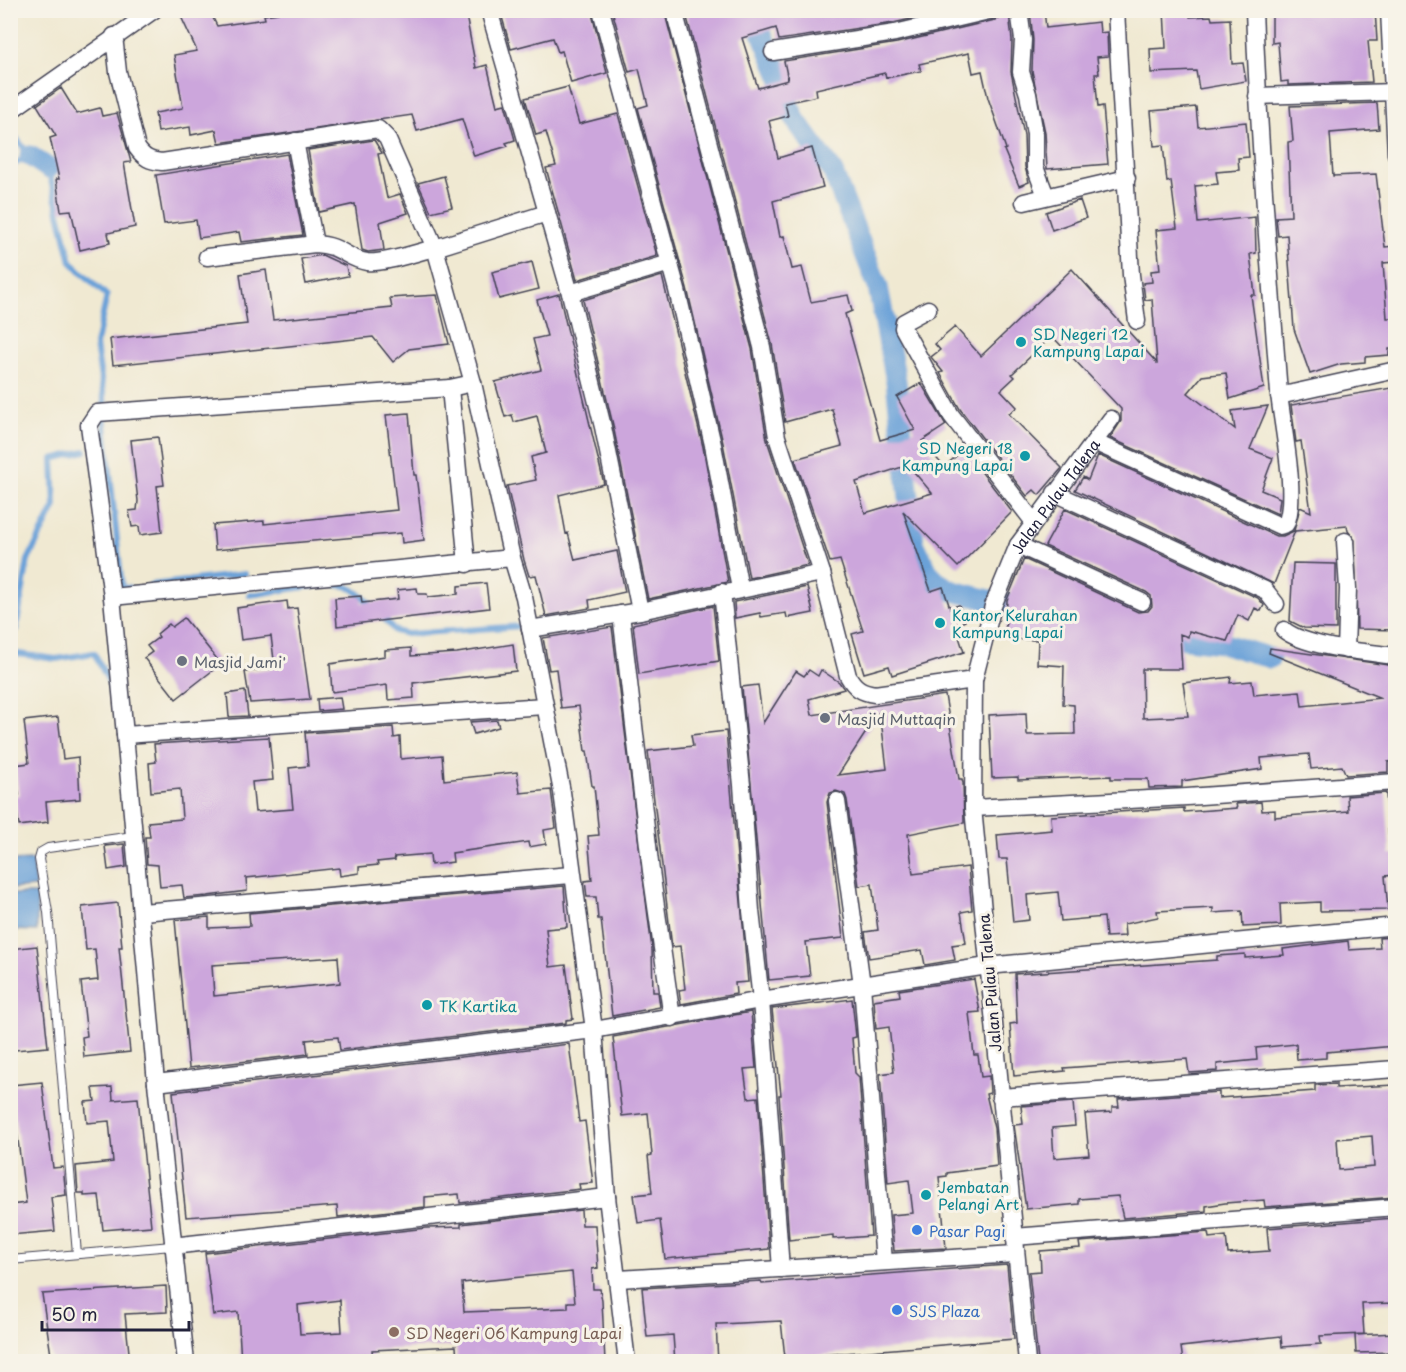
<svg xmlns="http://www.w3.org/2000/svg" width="1406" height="1372" viewBox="0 0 1406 1372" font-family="'Playpen Sans',sans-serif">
<rect width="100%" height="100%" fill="#f7f3e8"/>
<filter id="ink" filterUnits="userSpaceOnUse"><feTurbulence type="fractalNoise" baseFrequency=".0167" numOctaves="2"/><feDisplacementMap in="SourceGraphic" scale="12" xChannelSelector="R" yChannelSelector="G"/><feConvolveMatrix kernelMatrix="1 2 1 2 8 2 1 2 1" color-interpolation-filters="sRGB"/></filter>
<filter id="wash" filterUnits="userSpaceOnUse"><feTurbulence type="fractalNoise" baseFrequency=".008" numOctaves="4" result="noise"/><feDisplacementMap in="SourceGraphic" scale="24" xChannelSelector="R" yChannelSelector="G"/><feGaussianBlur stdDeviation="1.35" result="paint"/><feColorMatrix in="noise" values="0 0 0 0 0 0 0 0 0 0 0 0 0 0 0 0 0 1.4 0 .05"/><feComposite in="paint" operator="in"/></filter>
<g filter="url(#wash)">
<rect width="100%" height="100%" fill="#f0e9d2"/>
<path fill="#6aa1d8" stroke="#46628a" stroke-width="1.5" d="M33,860L35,887L11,889V861Z
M11,894H37V931L11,930Z"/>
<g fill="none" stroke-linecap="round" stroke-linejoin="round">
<path stroke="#6aa1d8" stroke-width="6" d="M10,130L30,156L10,166
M48,168L71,262L107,296L96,345L105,406
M104,415L122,588H129
M151,585L245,574
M249,595C269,593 331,580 348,587C359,591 366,600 374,608
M381,615L395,631L407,634L523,626
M10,635L16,629L28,560L55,506L53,459L85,451
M10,653L56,659L94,653L111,686"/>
<path stroke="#6aa1d8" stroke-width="21" d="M752,10L785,88L788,104L796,121L832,170L878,287L896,381L914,543L928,572L939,583L953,591L1034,611
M30,156L48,168
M1153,635L1222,643L1270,658"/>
</g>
<g id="blocks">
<path fill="#cca6dc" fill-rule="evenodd" d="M178,10H209L217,26L265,19L264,15L278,13V10H465L476,68L487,65L497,106L505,104L515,140L506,143L508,146L474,156L462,119L417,131L412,115L219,143L216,130L191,135L190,127L158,132L155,113L183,108L174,55L197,51Z
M500,10H591L607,73L571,83L562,51L558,52L553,38L511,49Z
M612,10H664L752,349L767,440L808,565L749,578L723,443L687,288L638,108L648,105L639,69L629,72Z
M685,10H918L919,17L893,23L779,40L776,28L742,38L758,88L788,80L784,61L897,43L995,20L1009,13L1012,40L1011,72L1024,135L1025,167L1029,182L1019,186L1004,150L1006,149L988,98L982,71L973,73L969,53L919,64L921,71L886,78L885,73L816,89L817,96L785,103L788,116L769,121L778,158L812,148L823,187L773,201L780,237L784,236L792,269L802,267L811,302L848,295L852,311L845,314L880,440L915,430L897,397L921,383L946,425L922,441L944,467L964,449L1012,512L958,567L903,511L931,591L943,587L950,608L959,605L965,621L955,625L964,652L892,675L889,666L864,673L852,634L863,631L840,560L830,562L795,459L842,446L832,409L785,422L772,344ZM908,465L932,493L865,513L856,482Z
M1030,10H1044L1046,28L1099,22L1100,33L1107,32L1108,56L1097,57L1099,74H1095L1098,107L1103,106L1108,164L1047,169L1045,132L1032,71L1033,40Z
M1164,10H1190V17L1211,16L1212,20L1230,19L1232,64L1243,63L1246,81L1199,89L1196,71L1151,73L1150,49L1166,48Z
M1272,10H1375L1377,41H1368L1372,82L1288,85V81L1281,82L1278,42L1272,43Z
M568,87L579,124L618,114L657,256L577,280L546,168L556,166L546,132L536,135L525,98Z
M61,88L77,114L100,108L102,116L117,113L131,162L124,163L135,227L108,233L110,243L80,250L71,210L61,211L56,179H59L50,138L56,136L37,105Z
M1377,103L1379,129L1330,133L1333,176L1376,174L1385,247L1394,246L1395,262L1383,263L1387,318H1394L1395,349H1389V355L1365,357V362L1341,364L1310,374L1294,329L1287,235L1278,236L1276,217L1291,216L1288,142L1293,141L1290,106Z
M1196,107L1198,127L1246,122L1249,157L1238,158L1239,170L1216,172L1218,184L1195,186L1198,223L1255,217L1256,253L1250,254L1255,295H1251L1264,388L1230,399L1226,373L1202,376L1188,393L1235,429L1232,411L1268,406L1250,449L1273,458L1261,490L1280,498L1278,514L1110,438L1121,421V409L1052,336L1012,374L1015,377L1001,390L1017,407L1009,414L1062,468L1039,495L1034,490L1027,496L960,409L940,373L943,372L931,357L940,350L935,344L955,327L981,356L1072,269L1157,363L1152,299L1145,300L1143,283L1152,282L1151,271L1160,270L1156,230L1177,228L1171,181L1167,182L1163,145L1154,146L1151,111Z
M374,140L382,153L378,154L387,198L400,194L408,213L380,222L384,250L368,252L362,250L355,204L319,212L308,150Z
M287,154L303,235L241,242L239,232L199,238L196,220L164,224L156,175Z
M444,176L452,207L431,212L418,183Z
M1080,200L1086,218L1052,230L1046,212Z
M322,255L346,266L348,276L306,284L301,259Z
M532,262L539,289L499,299L492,272Z
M266,270L273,320L392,308L390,298L437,295L449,344L409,349L393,362L373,337L113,365L110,339L247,324L240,274Z
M662,276L703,447L728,582L648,599L613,425L583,300Z
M559,294L604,484L559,495L566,534L568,533L575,560L617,551L625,592L589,600L590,608L546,616L536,575L529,576L524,560L507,486L536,480L531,457L546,453L537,416L514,422L512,415L505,417L495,382L541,370L533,339L547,336L537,300Z
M1391,388L1395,416V630L1357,629L1355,540L1348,531L1347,526L1295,531L1274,584L1075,490L1083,477L1088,480L1098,455L1276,536H1283L1294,531L1300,507L1311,512L1301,441L1296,442L1291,405Z
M409,413L414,475H416L424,540L402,543L401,533L215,550L213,525L264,521V524L397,510L386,415Z
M158,437L164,485L157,486L162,532L140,535L139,526L132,527L129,511L137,510L138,501L131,440Z
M1065,509L1258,598L1264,605L1261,611L1255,608L1249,621L1238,615L1227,641L1189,631L1188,637L1180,634L1182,669H1142L1143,718L1188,716L1183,683L1231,677L1230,683L1252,681L1254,695L1300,691L1302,706L1381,698L1269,653L1270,648L1395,666V761L1388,762V772L1346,775L1342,766L1311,769L1309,754L1261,758L1262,769L1182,781V787L1149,788L1148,779H1111V776L1018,780V777L992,778L989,715L1026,713L1027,735L1075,734L1074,705L1063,704L1064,666L1037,664L1038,640L1005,639L1007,600L1024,559L1138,612L1148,611L1152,606L1151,596L1146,592L1045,546Z
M1293,563L1336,564V629L1304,628L1290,621Z
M486,583L489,608L337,626L335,598L361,596L362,603L398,599L397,590L417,588L418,594H427L428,597L458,594V586Z
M807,587L813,613L787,618L786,613L761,617L760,613L735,618L734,602Z
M287,601L288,609L297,608L310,699L250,703L245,672L275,668L271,636L241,640L237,608Z
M713,606L719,661L639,674L633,624Z
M184,618L221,664L176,699L144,658L152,652L147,646L159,637L157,634L169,624L172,627Z
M612,627L652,949L653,992H658L660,1007L612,1016L601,919H598L596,897H587L585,881L592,880L588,836L599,835L594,786H592L587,751H585L579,706L561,708L556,669L549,670L543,638Z
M513,644L516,671L413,683L414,698L388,700L387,685L332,692L330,664L385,656V650L411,648V656L457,653Z
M809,670L818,676L821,670L839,682L844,689L809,699L812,715L945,695L959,779H962L963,783L964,823L908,834L913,874L968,867L972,910L961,912L966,943L952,945L955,960L925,965L922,950L869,958L865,932L878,930L872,884L859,886L847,800L845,794L836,791L830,793L827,802L843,938L806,942L810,976L769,980L742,687L758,685L763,723L796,671L804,676ZM880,711L887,769L838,775Z
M245,691L248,716L229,717L227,694Z
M340,697L342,709L318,711L317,699Z
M58,717L63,759L78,757L80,799L46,802L48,822L19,826L15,796L19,795L15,765L29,763L24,721Z
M497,720L499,727L474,734L470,722Z
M393,727L394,738L400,737L401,759L442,755L444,780L517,772L520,793L551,790L556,828L544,830L546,844L529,847L528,842L452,853L453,862L431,865L430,854L394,857L395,860L377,862L378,865L359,867V873L340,876L339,868L246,878L247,891L207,896L184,898L182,885L160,887L158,865L147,864L145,837H150L148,822L182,819L180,789L151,792L149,763L156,762L154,744L269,737L273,780L252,782L255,812L293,809L289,768L308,766L305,733Z
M726,731L748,982L735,983L736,994L681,1004L679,990L685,989L680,946L672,947L648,751L693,746L691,735Z
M1386,793L1390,854H1395V875L1385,876L1388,910L1320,911V902L1280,904L1281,925L1243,927L1242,911L1213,913V908L1157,911L1158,917L1124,924L1125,936L1106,937L1104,917L1061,921L1058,892L1027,895L1029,920L1013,922L1007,859H999L997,835L1052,830L1051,816L1184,808V812L1237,808L1236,804L1261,802L1262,811L1275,810V817L1348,811L1347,796Z
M124,844L126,867L108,870L105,846Z
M564,886L567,927L546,929L550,967L566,965L573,1019L566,1020V1023L340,1050L338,1037L306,1040L308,1054L189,1068L175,920L209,917V928L250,926L249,913ZM338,957L340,983L214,996L212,965Z
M118,903L122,947H119L130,1052L84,1057L82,1037L87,1036L81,982L98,980L95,949L86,950L82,907Z
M1394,937L1395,1046L1326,1052V1058L1297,1060L1296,1044L1256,1048L1257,1060L1217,1064V1071L1189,1073L1187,1059L1064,1068L1065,1071L1014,1076L1010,1024L1017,1023L1015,974L1217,960V956L1245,954V958L1284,955L1283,949L1348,941L1349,950L1380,948L1379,938Z
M37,946L48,1047L15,1050L10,1009V949Z
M974,979L980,1012L969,1013L974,1055H978L981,1077L989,1076L990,1093L986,1094L994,1128L997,1166L947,1173V1176L939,1177L946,1248L894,1251L891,1215L913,1213L909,1180L888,1183L880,1074L894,1072L889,1027L876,1029L874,1000L900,996L899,990Z
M852,999L856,1037L852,1038L855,1073L859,1077L871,1236L833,1239V1235L789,1240L779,1095H781L772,1009Z
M751,1012L756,1068L744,1069L748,1098L758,1097L769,1249L665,1259L660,1220L638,1223L634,1195L652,1193L648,1156L652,1155L648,1113L622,1116L613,1037Z
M569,1044L579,1122L585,1121L593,1183L579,1184L580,1189L460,1203L459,1194L425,1197V1207L338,1217L337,1206L186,1217L173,1092Z
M42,1082L53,1168L63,1167L66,1195L51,1197L55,1231L10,1235V1205L26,1203L11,1085Z
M1336,1084V1088L1395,1085V1197L1265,1207L1264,1200L1225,1203L1206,1206V1211L1123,1218L1118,1196L1079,1199V1204L1026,1209L1014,1125L1023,1124L1021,1106L1073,1102L1075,1126L1052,1128L1054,1158L1089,1155L1085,1114L1112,1112V1107H1119L1118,1099L1219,1092V1098L1315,1091V1085ZM1372,1136L1374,1167L1339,1170L1337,1139Z
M112,1087L113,1100L138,1098L151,1226L103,1230L99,1195L84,1196V1193H78L76,1166L113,1162L109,1121L87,1123L85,1102L95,1101L93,1088Z
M581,1210L582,1225H595L598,1268L592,1269L593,1289H600L602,1301L605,1362H457L456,1346L372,1350L373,1362H314V1359L241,1362L238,1312L213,1315L205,1253L427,1228L461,1227V1224ZM572,1272L575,1302H568V1308L464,1312L462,1283ZM340,1300L342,1332L300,1334L298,1305Z
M1395,1218V1303L1362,1304L1364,1334L1320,1336L1321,1344L1282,1347L1281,1336L1181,1347L1183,1362H1093V1358L1038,1361L1029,1272L1041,1271L1040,1251L1080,1248L1079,1242L1208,1232L1209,1238L1226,1236L1228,1254L1269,1251L1267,1228Z
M1007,1265L1014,1339L785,1358L781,1321L720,1324H716L718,1362H675L673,1335L647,1337L642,1288L761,1281L762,1283Z
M166,1286L167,1312L125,1314L130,1362H52L42,1294Z
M1395,1333V1352L1356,1353L1355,1335Z"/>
</g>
</g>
<g filter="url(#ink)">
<use href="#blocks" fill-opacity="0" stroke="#414052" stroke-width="1.5"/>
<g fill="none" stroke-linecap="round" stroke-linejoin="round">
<g stroke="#414052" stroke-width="10">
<path id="service" d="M77,1254L48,912L39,859L41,852L48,848L133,836
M10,1260L172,1246"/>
</g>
<g stroke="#414052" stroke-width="19">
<g id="minor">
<path d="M489,10L570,293L603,427L640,611"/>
<path d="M601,10L677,290L713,445L740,589"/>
<path d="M674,10L762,347L777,437L822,573L848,676C855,688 861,692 875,694L974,680"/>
<path d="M1019,10L1023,40L1021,72L1028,94L1035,134V167L1046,196"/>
<path d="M1116,10L1131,275L1137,321"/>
<path d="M1389,10L1396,154"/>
<path d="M114,36L118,72L137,148C144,158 150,161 162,162L378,129L387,138L435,248C417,252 384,264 367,262C346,259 342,245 315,244L207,257"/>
<path d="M773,52L895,33L993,10"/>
<path d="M1257,96L1396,92"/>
<path d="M10,111L154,10"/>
<path d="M295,141L315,244"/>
<path d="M1024,202L1127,178"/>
<path d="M547,213L435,248L473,383L512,558L524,597L562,792L594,1030L607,1197L627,1362"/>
<path d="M570,293L670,263"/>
<path d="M928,309L904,322L903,328L951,415L1033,521"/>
<path d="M450,388L467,564"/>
<path d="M1279,396L1396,370"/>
<path d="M1094,442L1280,526L1286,524C1298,495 1282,426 1279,393C1269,265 1259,138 1254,10"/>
<path d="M1055,493L1254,585L1265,590L1276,604"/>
<path d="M1345,541L1348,589L1346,650"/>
<path d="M1018,545L1142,602"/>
<path d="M722,592L742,785L751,911L761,1000L781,1269"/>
<path d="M112,597L89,425L97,413L450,388L473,383"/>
<path d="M621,614L651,871L672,1018"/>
<path d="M530,629L640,611L822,573"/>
<path d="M1284,630C1307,648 1367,652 1396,656"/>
<path d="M125,735L112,597L512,558"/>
<path d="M837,801L862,985L884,1262"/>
<path d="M973,808L1187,797L1396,782"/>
<path d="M142,912L571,875"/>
<path d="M156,1083L594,1030L761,1000L988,966L1396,926"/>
<path d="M1000,1097L1396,1069"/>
<path d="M1014,1237L1396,1207"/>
<path d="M172,1246L607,1197"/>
<path d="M619,1279L1015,1254"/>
<path d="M186,1362L156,1083L125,735L544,706"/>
<path id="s1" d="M1027,1362L973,808L974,680L993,606L1018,545L1111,419"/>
</g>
</g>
<use href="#service" stroke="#fff" stroke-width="8"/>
<use href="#minor" stroke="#fff" stroke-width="16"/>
</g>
</g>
<g fill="#0f9aa8" stroke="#f7f3e8" stroke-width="2">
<circle cx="1021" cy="342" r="6"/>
<circle cx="1025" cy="456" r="6"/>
<circle cx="940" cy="623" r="6"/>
<circle cx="427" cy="1005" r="6"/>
<circle cx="926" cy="1195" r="6"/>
</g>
<g fill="#6b7280" stroke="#f7f3e8" stroke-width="2">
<circle cx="182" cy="661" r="6"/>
<circle cx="825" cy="718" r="6"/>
</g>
<g fill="#3f7fe0" stroke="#f7f3e8" stroke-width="2">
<circle cx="917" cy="1230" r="6"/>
<circle cx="897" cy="1310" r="6"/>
</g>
<circle fill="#8d6e63" stroke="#f7f3e8" stroke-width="2" cx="394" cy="1332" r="6"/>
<g text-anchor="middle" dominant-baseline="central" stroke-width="6" stroke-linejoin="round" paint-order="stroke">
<g font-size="15" fill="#0d838f" stroke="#f7f3e8" text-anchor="start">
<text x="1033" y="333">SD Negeri 12<tspan x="1033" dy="17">Kampung Lapai</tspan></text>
<text x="1013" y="447" text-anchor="end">SD Negeri 18<tspan x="1013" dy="17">Kampung Lapai</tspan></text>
<text x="952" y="614">Kantor Kelurahan<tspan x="952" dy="17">Kampung Lapai</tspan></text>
<text x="439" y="1005">TK Kartika</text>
<text x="938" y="1186">Jembatan<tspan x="938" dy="17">Pelangi Art</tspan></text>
</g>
<g font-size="15" fill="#22223b" stroke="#f7f3e8">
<text stroke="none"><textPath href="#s1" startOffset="888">Jalan Pulau Talena</textPath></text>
<text transform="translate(989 983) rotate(-95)">Jalan Pulau Talena</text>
</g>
<g font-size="15" fill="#5b616d" stroke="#f7f3e8" text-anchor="start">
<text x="194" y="661">Masjid Jami'</text>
<text x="837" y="718">Masjid Muttaqin</text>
</g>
<g font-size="15" fill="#366cbe" stroke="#f7f3e8" text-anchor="start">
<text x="929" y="1230">Pasar Pagi</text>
<text x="909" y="1310">SJS Plaza</text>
</g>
<g font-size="15" fill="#785e54" stroke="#f7f3e8" text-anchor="start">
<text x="406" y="1332">SD Negeri 06 Kampung Lapai</text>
</g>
</g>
<rect width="1406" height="1372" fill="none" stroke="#f7f3e8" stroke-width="36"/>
<path d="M42 1321v9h147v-9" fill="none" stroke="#22223b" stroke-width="3"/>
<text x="51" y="1321" font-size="18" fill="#22223b" stroke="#f7f3e8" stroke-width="4.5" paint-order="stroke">50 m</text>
</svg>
